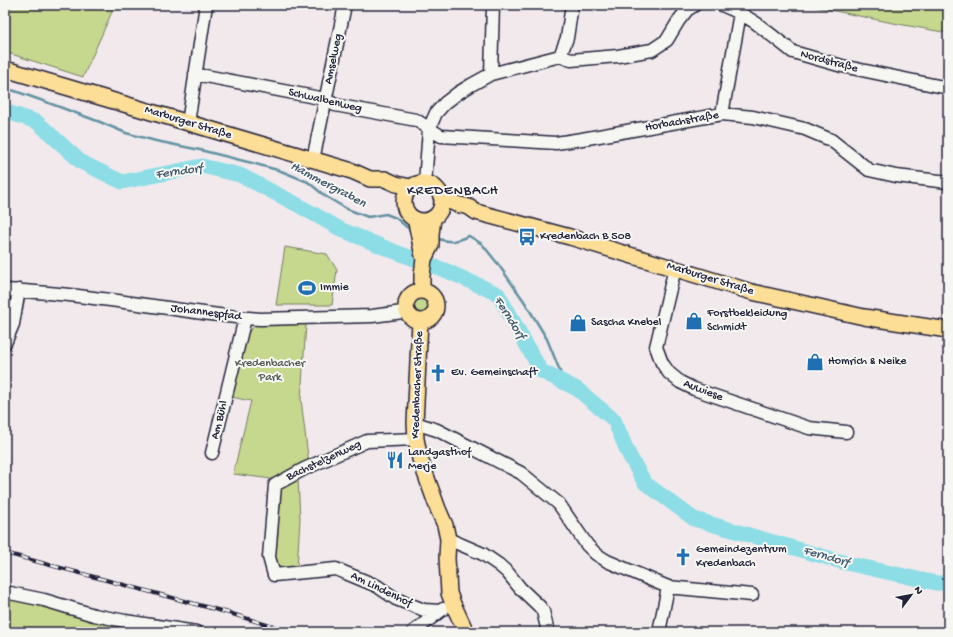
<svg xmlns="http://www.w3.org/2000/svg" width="953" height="637" viewBox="0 0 953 637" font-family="'Gochi Hand',sans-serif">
<rect width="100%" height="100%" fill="#f2e9ed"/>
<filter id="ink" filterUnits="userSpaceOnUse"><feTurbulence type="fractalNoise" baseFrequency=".025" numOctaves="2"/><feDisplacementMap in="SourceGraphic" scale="8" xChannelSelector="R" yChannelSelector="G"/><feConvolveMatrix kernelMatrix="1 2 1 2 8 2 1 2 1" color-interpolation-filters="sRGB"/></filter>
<g filter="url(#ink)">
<path fill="#c5d88d" stroke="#747d64" d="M5,5H115L83,77L5,52Z
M806,5H948V33L893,23Z
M285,247L327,254L337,270L332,305H276Z
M406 306a15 15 0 1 1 30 0a15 15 0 1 1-30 0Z
M257,324H306L301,399L309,465L279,480L233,474L251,401L231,397L246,336L251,329Z
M298,478L300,519L297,569C284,569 280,572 274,560L279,492L282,488Z
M5,598L150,632H5Z"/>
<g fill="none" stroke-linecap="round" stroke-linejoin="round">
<path stroke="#6292a1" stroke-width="2.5" d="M5,89L15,91L46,102L100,122L126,133L156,141L200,150L252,163L281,171L308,182L325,196L347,209L368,217L386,214L396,218L409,229L412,230
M435,238C451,243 454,242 469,236L482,244L498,264L524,301L547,339L560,371L562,382"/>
<path stroke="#8cdde5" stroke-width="15" d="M5,111L37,122L81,162L122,182L202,166L240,175L296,204L342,230L393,251L447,271L498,294L541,371L577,389L614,420L629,455L645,483L694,519L846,563L936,583H948"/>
<g stroke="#22223b" stroke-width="15">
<path id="minor" d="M722,5L740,13L756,23L793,52L842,66L948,88
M560,56L571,60L618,56L652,50L667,40L679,20L687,10L695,5
M560,56L567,38L572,5
M195,74L325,99L335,105L416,120L441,136L556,143L582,139L722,114L753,117L805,129L831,140L869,170L896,176L948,182
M491,74L493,5
M722,114L740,13
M188,123L206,5
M313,160L345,5
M425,183L429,129L436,113L445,103L458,93L471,85L491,74L560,56
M675,268L656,347L662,363L669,373L680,382L694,389L809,428L846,432
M5,290C57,292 109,300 161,307C194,312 227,317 261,319L372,316L403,312L407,311
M5,343L13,324L19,290
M415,423L437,430L521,473L559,504L587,545L596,554L607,561L668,587L752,595
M416,439L367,441L304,469L275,485L269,557L274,575L336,569L377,586L396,599L424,610L440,611
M212,453L245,318
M448,539L483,554L499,565L508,573L520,588L539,606L543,611L548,632
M5,592L44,600L94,615L125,621L196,632
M413,632L443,609
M659,632L668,587"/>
</g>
<g stroke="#22223b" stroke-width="18">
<path id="major" d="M5,69L352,171L370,179H385L396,184L411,187
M404 202a19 19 0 1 1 38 0a19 19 0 1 1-38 0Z
M442,197L456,204L469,207L476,212L570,237L752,292L864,317L948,330
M415,219C419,233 420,246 424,259
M422,291V275L424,259L431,245V234L433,218
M406 306a15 15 0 1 1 30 0a15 15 0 1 1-30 0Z
M420,321L415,423L416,439L420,459L438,509L445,525L448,539L447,558L449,593L453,604L466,632"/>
</g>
<use href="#minor" stroke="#f6f6f2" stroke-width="12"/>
<use href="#major" stroke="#fcde96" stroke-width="15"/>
<g stroke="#22223b" stroke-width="4">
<path id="rail" d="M5,553L229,613L290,632"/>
</g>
<use href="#rail" stroke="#f6f6f2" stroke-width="2.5" stroke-dasharray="8" stroke-linecap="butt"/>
</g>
</g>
<defs>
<g id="bus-bare" transform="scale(1.38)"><path d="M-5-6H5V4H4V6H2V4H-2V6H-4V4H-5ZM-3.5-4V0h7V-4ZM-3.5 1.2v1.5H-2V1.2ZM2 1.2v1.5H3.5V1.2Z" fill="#1f6fb2" stroke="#f6f6f2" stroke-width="2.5" paint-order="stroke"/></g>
<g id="stadium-bare" transform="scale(1.38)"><path d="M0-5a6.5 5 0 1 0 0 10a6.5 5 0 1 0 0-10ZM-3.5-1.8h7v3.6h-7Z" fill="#1f6fb2" stroke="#f6f6f2" stroke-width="2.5" paint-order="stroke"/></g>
<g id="shop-bare" transform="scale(1.38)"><path d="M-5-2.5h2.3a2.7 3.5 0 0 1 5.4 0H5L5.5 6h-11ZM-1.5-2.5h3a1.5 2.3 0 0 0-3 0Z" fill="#1f6fb2" stroke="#f6f6f2" stroke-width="2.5" paint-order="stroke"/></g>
<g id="church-bare" transform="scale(1.38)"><path d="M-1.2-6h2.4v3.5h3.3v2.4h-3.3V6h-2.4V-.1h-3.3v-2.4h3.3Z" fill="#1f6fb2" stroke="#f6f6f2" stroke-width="2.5" paint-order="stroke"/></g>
<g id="restaurant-bare" transform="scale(1.38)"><path d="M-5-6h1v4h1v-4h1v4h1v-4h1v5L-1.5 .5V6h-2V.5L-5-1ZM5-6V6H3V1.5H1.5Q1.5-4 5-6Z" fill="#1f6fb2" stroke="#f6f6f2" stroke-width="2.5" paint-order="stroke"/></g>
</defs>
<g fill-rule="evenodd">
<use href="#bus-bare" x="527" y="237"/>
<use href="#stadium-bare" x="307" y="288"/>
<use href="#shop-bare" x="694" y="321"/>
<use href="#shop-bare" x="578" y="323"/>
<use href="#shop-bare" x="815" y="362"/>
<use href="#church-bare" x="438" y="373"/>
<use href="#restaurant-bare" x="395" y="460"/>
<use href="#church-bare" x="683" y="557"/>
</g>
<g text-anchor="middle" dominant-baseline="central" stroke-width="4" stroke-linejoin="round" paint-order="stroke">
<g font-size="12" fill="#22223b" stroke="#f6f6f2">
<text transform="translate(334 59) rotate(-78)">Amselweg</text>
<text transform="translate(829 62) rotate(15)">Nordstraße</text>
<text transform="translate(325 101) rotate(13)">Schwalbenweg</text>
<text transform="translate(682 122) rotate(-10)">Horbachstraße</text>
<text transform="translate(188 123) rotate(17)">Marburger Straße</text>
<text transform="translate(710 279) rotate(17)">Marburger Straße</text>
<text transform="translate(206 313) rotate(7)">Johannespfad</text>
<text transform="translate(418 385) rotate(-88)">Kredenbacher Straße</text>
<text transform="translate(703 391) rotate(21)">Auwiese</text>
<text transform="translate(220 420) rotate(-76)">Am Bühl</text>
<text transform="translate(324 461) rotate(-25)">Bachstelzenweg</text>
<text transform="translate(381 590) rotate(26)">Am Lindenhof</text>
</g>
<g font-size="12" fill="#22223b" stroke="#f6f6f2" text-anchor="start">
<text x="540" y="237">Kredenbach B 508</text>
<text x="320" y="288">Immie</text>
<text x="707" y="314">Forstbekleidung<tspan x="707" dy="14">Schmidt</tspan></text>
<text x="591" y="323">Sascha Knebel</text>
<text x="828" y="362">Homrich &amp; Neike</text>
<text x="451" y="373">Ev. Gemeinschaft</text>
<text x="408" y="453">Landgasthof<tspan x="408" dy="14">Merje</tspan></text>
<text x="696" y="550">Gemeindezentrum<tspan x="696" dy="14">Kredenbach</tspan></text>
</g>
<g font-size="12" fill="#535954" stroke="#f6f6f2">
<text x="270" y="364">Kredenbacher<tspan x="270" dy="14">Park</tspan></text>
</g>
<g font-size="13" font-style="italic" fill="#425a6e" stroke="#f6f6f2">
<text transform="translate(179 172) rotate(-8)">Ferndorf</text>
<text transform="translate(328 185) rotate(28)">Hammergraben</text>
<text transform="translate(509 318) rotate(58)">Ferndorf</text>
<text transform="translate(826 557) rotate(16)">Ferndorf</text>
</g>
<g font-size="14" letter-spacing="1" fill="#22223b" stroke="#f6f6f2">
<text x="453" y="191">KREDENBACH</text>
</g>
</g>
<rect width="953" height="637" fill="none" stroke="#f6f6f2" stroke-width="20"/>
<rect x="10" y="10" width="933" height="617" fill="none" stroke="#22223b" stroke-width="1.5" filter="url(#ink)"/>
<g transform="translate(911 595) rotate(58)" stroke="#f6f6f2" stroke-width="3" paint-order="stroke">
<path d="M0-3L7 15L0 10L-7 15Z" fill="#22223b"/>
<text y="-6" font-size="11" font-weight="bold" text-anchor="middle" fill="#22223b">N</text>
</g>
</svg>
